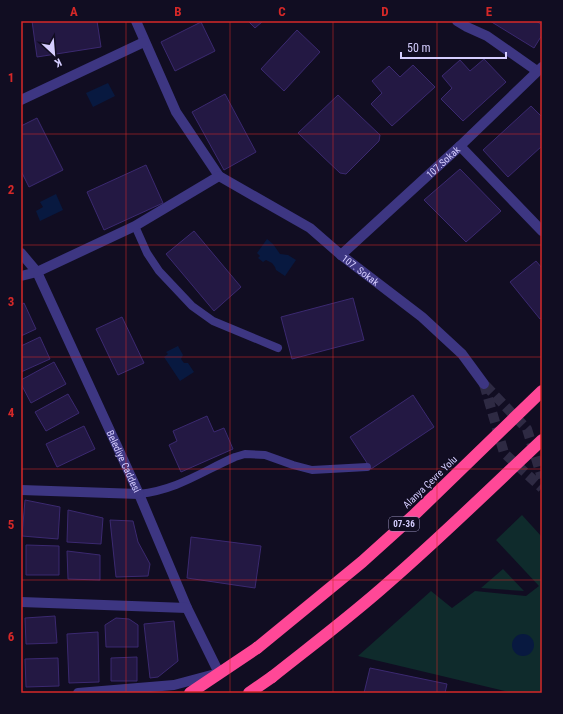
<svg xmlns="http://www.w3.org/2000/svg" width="563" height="714" viewBox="0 0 563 714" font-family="'Roboto Condensed',sans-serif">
<rect width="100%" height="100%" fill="#110d22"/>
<path fill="#0f2b2c" d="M522,515L542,537V693H513L358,656L431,591L452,608L475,591L526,596L539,586L496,540Z
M503,569L524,591L481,588Z"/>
<path fill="#081940" d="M108,83L115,96L93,107L86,93Z
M56,194L63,210L40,221L36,211L43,207L40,202Z
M267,239L273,244L280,254L288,255L296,260L285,276L276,270L275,267L272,263L266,260L263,262L258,258L260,256L257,253Z
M178,346L183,355L181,359L184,363H188L194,372L180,381L164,357L168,354L166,352Z
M512 645a11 11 0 1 1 22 0a11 11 0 1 1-22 0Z"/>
<path fill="#231843" stroke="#3b2970" d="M32,21H97L101,47L37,57Z
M248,21H263L255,28Z
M490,21H536L542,25V35L534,48Z
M201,22L215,51L175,71L161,42Z
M297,30L320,52L284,91L261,69Z
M484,59L506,82L463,121L441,99L452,88L442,76L460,60L470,71Z
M413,65L435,87L392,126L371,104L382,93L372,81L389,66L400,77Z
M225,94L256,152L224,170L192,112Z
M338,95L380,135L379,141L346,174L340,173L298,133Z
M531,106L542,117V146L508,177L483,150Z
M37,118L63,170L29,187L21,171V126Z
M146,165L163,203L104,230L87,192Z
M460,169L501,211L466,242L424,200Z
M194,231L241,287L214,311L166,254Z
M536,261L542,268V317L540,319L510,282Z
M353,298L364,340L292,359L281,317Z
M24,303L36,329L21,336V305Z
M122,317L144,363L118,375L96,329Z
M40,337L50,359L21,372V346Z
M54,362L66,384L31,403L21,384V380Z
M68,394L79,413L46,431L35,412Z
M413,395L434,427L371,469L350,437Z
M207,416L214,432L224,428L233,449L181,472L169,445L177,441L173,431Z
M84,426L95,449L57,467L46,444Z
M25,500L60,507L58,539L22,536Z
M68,510L103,518L101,544L67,542Z
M110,520L133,521L138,542L150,564L148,576L116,577Z
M191,537L261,546L255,588L187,578Z
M26,545L59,546V575H26Z
M67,551L100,555V580L68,579Z
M55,616L57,643L26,644L25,618Z
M116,618L129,619L138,625V647H106L105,625Z
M174,621L178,661L158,677L150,678L144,624Z
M98,632L99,682L69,683L67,634Z
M137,657V681H111V658Z
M58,658L59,686L26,687L25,659Z
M370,668L447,684L445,693H364Z"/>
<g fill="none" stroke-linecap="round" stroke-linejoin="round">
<path stroke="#2e2a43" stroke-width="10" stroke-dasharray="10 5" stroke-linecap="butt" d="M484,384L504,453L542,488
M485,385L527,429L542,478"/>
<path stroke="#3d3682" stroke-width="8" d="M135,226L147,253L159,271L192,306L213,321L278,348
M139,494C177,490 201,472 235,457L245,454L265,455L293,465L312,470L367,467"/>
<g stroke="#3d3682" stroke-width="10">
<path id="s1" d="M136,21L176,112L219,176L310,228L341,255L422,317L462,354L484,384"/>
<path d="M457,21L467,27L487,36L537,71"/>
<path d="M21,100L144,42"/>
<path d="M460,146L542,231"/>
<path id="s2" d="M21,253L37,272L139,494L187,608L219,673L174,685L78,693"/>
<path id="s3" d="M341,255L460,146L542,67"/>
<path d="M21,276L37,272L135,226L219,176"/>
<path d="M21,490L139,494"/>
<path d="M21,602L187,608"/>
</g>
<path stroke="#ff4897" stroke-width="12" d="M190,693L257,648
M249,693L272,677"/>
<path stroke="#ff4897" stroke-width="12" d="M257,648L362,562L413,516L542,391
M272,677C311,646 351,616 388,583C441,537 491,488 542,440"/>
</g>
<path fill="none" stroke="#d62828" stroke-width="1" stroke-opacity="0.55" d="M126,21V693M230,21V693M333,21V693M437,21V693M21,134H542M21,245H542M21,357H542M21,469H542M21,580H542"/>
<g text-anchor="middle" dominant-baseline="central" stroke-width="3" stroke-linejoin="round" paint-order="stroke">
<rect fill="#110d22" stroke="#9a93bd" stroke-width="1" x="389" y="517" width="30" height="14" rx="3"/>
<g font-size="9" font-weight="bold" fill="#d5cdff">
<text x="404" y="524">07-36</text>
</g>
<g font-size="10" fill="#d5cdff" stroke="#110d22">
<text stroke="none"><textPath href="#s3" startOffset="138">107.Sokak</textPath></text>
<text stroke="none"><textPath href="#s1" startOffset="347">107. Sokak</textPath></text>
<text stroke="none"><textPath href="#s2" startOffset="233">Belediye Caddesi</textPath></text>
<text transform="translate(430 482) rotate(-44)">Alanya Çevre Yolu</text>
</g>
</g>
<rect width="563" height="714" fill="none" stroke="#110d22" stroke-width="44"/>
<g transform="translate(54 54) rotate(154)" stroke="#110d22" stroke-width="3" paint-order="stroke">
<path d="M0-3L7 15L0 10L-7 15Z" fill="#d5cdff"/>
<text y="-6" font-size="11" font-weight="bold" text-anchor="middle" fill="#d5cdff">K</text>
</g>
<path d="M401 52v6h105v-6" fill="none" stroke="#d5cdff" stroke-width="2"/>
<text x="407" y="52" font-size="12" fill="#d5cdff" stroke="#110d22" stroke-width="3" paint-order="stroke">50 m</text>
<rect x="22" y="22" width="519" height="670" fill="none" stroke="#d62828" stroke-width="1.5"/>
<g font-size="13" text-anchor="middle" font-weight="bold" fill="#d62828">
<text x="74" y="16">A</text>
<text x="178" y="16">B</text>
<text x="282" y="16">C</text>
<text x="385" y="16">D</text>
<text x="489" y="16">E</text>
<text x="11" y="82">1</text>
<text x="11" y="194">2</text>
<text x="11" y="306">3</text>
<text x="11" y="417">4</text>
<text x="11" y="529">5</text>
<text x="11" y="641">6</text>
</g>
</svg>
